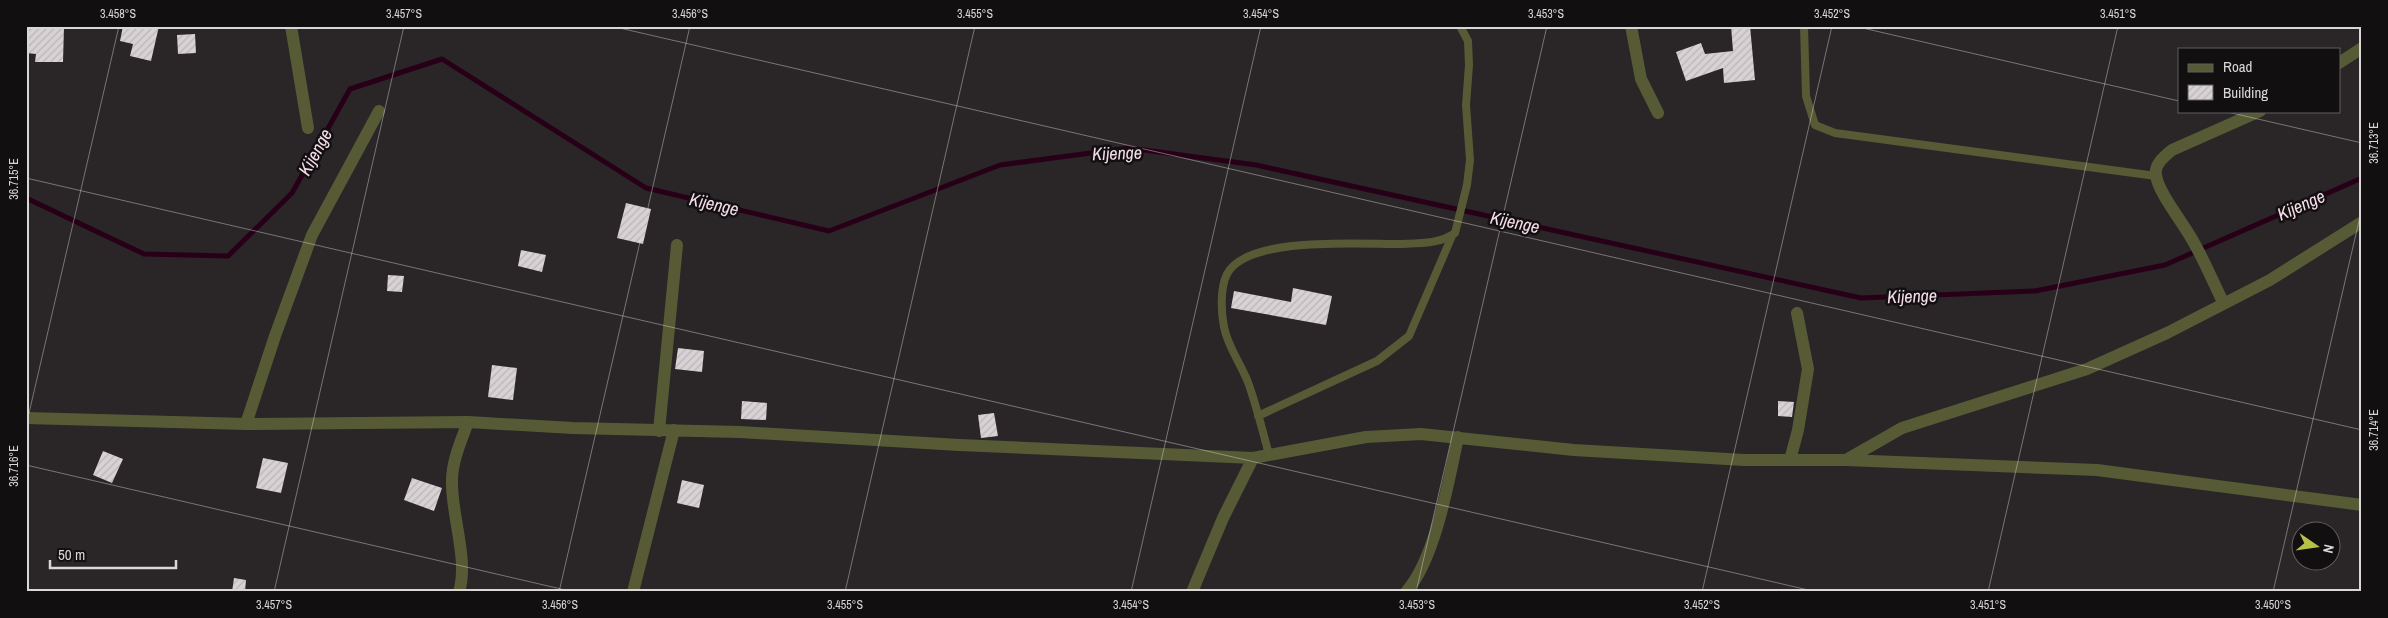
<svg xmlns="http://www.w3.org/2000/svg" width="2388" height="618" viewBox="0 0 2388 618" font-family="'Archivo Narrow',sans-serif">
<defs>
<pattern id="building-hatch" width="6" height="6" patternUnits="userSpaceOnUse" patternTransform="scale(1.25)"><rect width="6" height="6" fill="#d8d2d5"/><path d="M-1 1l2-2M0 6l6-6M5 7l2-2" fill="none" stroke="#bab5b7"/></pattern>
</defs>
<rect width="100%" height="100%" fill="#2a2527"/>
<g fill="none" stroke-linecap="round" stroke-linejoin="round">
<path stroke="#270018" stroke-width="5" d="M26,198L144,254L228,256L292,193L350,89L442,59L646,188L829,231L1000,165L1129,148L1256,165L1861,298L2035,291L2165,265L2362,178"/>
</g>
<path fill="url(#building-hatch)" d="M26,26L64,27L63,62H35L36,54L26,53Z
M123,26H159L151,61L130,56L133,44L120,41Z
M1731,26H1750L1755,80L1724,83L1723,68L1686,81L1676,52L1701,43L1705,54L1733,51Z
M195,34L196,53L178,54L177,35Z
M626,203L651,209L643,244L617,238Z
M521,250L546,255L542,272L518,266Z
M388,275L404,276L402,292L387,291Z
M1293,288L1332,296L1326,325L1231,308L1234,291L1291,302Z
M678,348L704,351L702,372L675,369Z
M492,365L517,368L513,400L488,397Z
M742,401L767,403L766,420L741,419Z
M1778,401L1794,402L1792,417L1778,416Z
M994,413L998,436L981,438L978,415Z
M103,451L123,459L112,483L93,475Z
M263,458L288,463L281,493L256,488Z
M412,478L442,488L434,511L404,500Z
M682,480L704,485L699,508L677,503Z
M234,578L246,580L245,592H232Z"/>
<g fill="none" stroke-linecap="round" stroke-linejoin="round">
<path stroke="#575b35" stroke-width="8" d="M1804,26L1806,96L1815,125L1835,133L2156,176
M1258,416L1377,361L1409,336L1452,236
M1269,455C1263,432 1257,408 1249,385C1242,365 1228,348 1224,327C1221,312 1220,288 1227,274C1247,236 1358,244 1396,244C1415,243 1439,245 1455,233L1467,185L1470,160L1466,105L1469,65L1468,41L1460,26"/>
<path stroke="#575b35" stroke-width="12" d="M291,26L308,128
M1631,26L1641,79L1658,113
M2339,63L2362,48
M2223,302C2212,280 2203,257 2190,236C2181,220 2158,192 2156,175C2154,164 2165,156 2172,150L2260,111
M26,418L246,424L468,422L573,428L740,432L959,445L1253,458
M246,424L275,336L312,235L379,111
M659,431L677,245
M1790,460L1798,430L1808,369L1797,313
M1846,460L1902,428L2087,369L2167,333L2270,280L2362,222
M459,592C469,560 451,514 452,481C452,461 461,441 468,422
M633,592L674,430
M1192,592L1223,518L1253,458L1366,437L1421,434L1574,450L1744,460H1846L2097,470L2362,505
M1406,592C1435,560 1449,480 1458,437"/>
</g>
<path fill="none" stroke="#dad7d8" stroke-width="1" stroke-opacity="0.45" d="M611,26L2362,430M1854,26L2179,101M2223,111L2362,143M26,178L1817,592M26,426L119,26M26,465L574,592M274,592L404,26M559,592L690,26M845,592L975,26M1131,592L1261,26M1416,592L1547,26M1702,592L1832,26M1988,592L2118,26M2273,592L2362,208"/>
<g text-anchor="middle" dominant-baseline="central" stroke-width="5" stroke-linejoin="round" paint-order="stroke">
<g font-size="18" font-style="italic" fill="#f5dce8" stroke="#110f10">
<text transform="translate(315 152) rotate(-61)">Kijenge</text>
<text transform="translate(1117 153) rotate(-2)">Kijenge</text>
<text transform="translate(714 204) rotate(13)">Kijenge</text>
<text transform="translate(2301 205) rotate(-24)">Kijenge</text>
<text transform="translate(1515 222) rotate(12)">Kijenge</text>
<text transform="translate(1912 296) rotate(-2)">Kijenge</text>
</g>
</g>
<rect width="2388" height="618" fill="none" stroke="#110f10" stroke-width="55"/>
<rect x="2178" y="48" width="162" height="65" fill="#110f10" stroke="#615f60"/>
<rect x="2188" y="64" width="25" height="8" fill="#575b35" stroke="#615f60"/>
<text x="2223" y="72" font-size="15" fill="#dad7d8">Road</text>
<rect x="2188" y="85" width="25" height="15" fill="url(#building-hatch)" stroke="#615f60"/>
<text x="2223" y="98" font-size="15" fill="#dad7d8">Building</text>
<g transform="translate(2316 546) rotate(103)"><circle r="24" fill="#110f10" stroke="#615f60"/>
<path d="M0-4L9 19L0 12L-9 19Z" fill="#b7c147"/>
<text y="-8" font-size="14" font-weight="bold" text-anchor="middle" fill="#dad7d8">N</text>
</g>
<path d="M50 560v8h126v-8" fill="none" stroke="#dad7d8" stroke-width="2.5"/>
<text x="58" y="560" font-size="15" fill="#dad7d8" stroke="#110f10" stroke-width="4" paint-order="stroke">50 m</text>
<rect x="28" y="28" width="2332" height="562" fill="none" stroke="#dad7d8" stroke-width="2"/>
<g font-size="12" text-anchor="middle" fill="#dad7d8">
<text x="118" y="18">3.458°S</text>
<text x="404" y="18">3.457°S</text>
<text x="690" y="18">3.456°S</text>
<text x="975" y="18">3.455°S</text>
<text x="1261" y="18">3.454°S</text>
<text x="1546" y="18">3.453°S</text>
<text x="1832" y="18">3.452°S</text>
<text x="2118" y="18">3.451°S</text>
<text transform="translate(2374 143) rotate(-90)" y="4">36.713°E</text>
<text transform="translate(14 179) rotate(-90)" y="4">36.715°E</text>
<text transform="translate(2374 430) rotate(-90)" y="4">36.714°E</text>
<text transform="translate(14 466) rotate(-90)" y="4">36.716°E</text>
<text x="274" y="609">3.457°S</text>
<text x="560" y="609">3.456°S</text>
<text x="845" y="609">3.455°S</text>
<text x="1131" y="609">3.454°S</text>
<text x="1417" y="609">3.453°S</text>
<text x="1702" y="609">3.452°S</text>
<text x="1988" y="609">3.451°S</text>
<text x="2273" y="609">3.450°S</text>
</g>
</svg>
